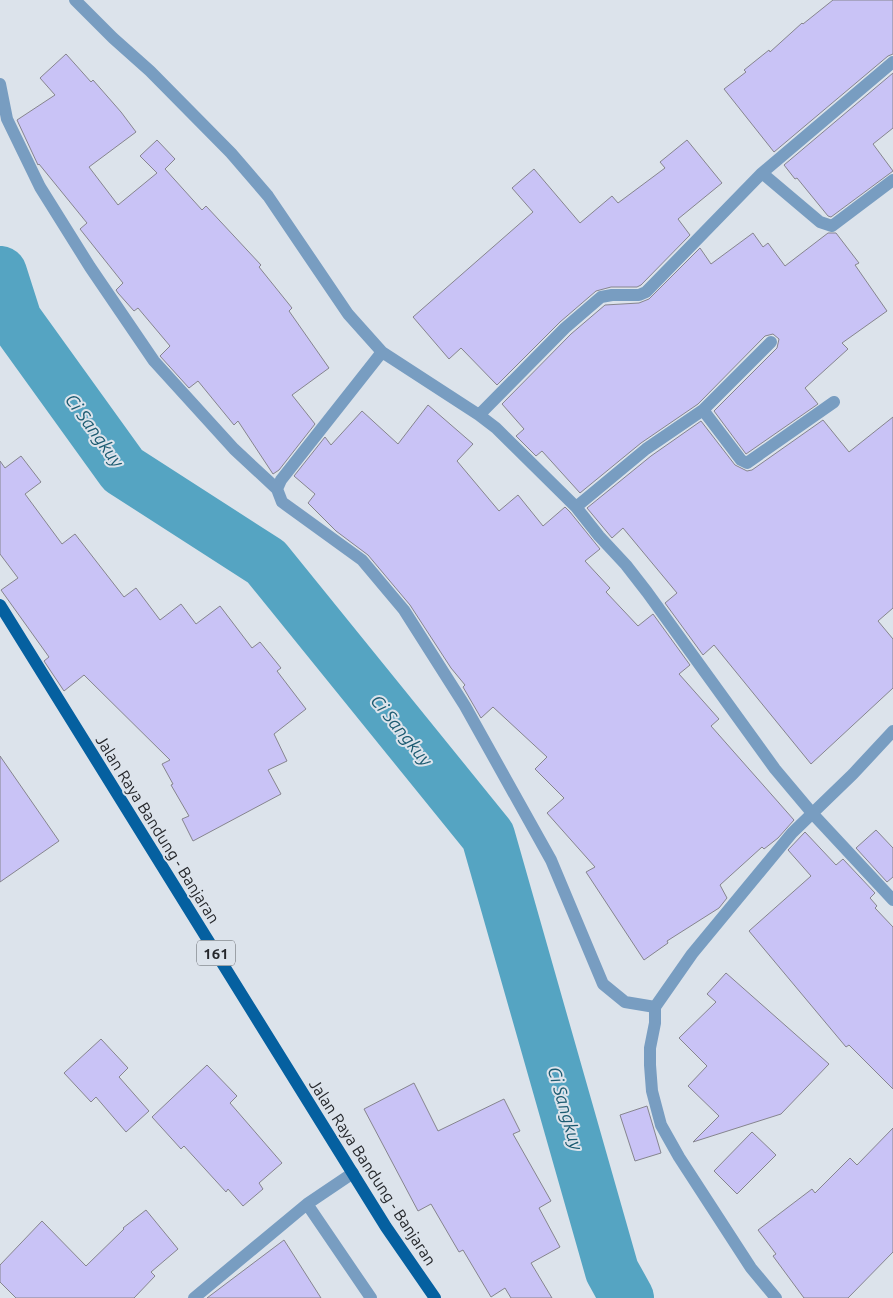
<svg xmlns="http://www.w3.org/2000/svg" width="893" height="1298" viewBox="0 0 893 1298" font-family="Ubuntu,sans-serif">
<rect width="100%" height="100%" fill="#dce3eb"/>
<g fill="none" stroke-linecap="round" stroke-linejoin="round">
<path stroke="#55a4c2" stroke-width="54" d="M0,273L15,320L123,470L266,562L488,836L612,1271L627,1298"/>
</g>
<path fill="#c9c3f6" stroke="#86858e" d="M833,0H893V54L888,56L774,152L724,89L746,72L744,70L769,50L770,52L802,23L803,24Z
M66,54L91,82L93,80L121,112L136,132L89,167L118,205L157,173L140,156L157,140L175,159L165,169L202,210L206,206L261,265L259,267L292,308L289,311L329,368L292,395L315,424L279,470L273,474L238,421L234,425L198,381L189,388L160,356L170,346L138,308L134,311L118,293L116,290L123,283L80,229L87,223L39,164L38,165L17,120L55,95L40,78Z
M893,73V128L873,144L893,171L831,217L828,216L797,178L795,179L784,165Z
M687,140L722,183L678,219L690,235L641,285L637,287H611L596,291L560,322L497,385L461,348L449,359L413,317L533,212L512,188L534,169L580,223L612,196L618,203L665,168L660,162Z
M753,233L763,247L768,243L785,266L828,233H836L859,263L855,265L887,311L842,343L848,349L805,388L818,404L746,454L714,411L777,348L779,339L773,334L765,336L698,404L641,443L580,493L542,451L536,456L516,436L524,429L502,404L571,334L605,305L639,303L649,299L700,248L711,264Z
M428,405L473,444L457,461L499,511L518,495L543,526L565,507L570,512L600,549L585,561L610,588L606,592L638,626L653,614L690,665L679,674L719,719L711,726L794,820L778,838L764,849L762,847L720,885L727,898L719,908L667,941L668,943L644,960L586,872L595,867L547,813L564,798L535,769L547,757L493,707L481,718L463,687L465,685L451,668L410,605L368,555L336,531L308,503L315,494L294,476L325,437L331,445L362,411L398,444Z
M893,417V608L878,621L893,639V688L811,764L714,645L703,655L665,603L677,593L623,528L612,538L587,508L651,456L701,421L735,465L747,471L752,470L823,420L849,452Z
M21,456L41,482L25,494L62,544L75,534L124,597L136,588L160,620L181,604L196,624L220,606L252,648L260,642L281,668L277,671L306,709L274,734L287,761L268,770L281,794L193,841L182,819L189,816L171,785L173,784L162,764L170,760L84,675L64,691L44,661L49,657L1,590L18,578L0,554V461L5,468Z
M0,756L59,841L0,882Z
M876,830L893,848V877L887,882L856,848Z
M805,832L836,865L843,859L875,893L870,898L877,906L875,908L893,927V1089L849,1045L846,1047L749,931L811,876L788,850Z
M726,973L829,1064L781,1114L693,1142L719,1116L688,1086L707,1066L679,1038L716,1002L707,994Z
M101,1039L128,1068L119,1077L149,1111L126,1132L96,1097L91,1102L64,1073Z
M207,1065L237,1096L230,1103L282,1163L259,1183L263,1189L243,1206L228,1189L226,1192L184,1146L181,1149L152,1117Z
M414,1083L438,1131L504,1099L520,1131L513,1134L551,1201L539,1208L560,1247L531,1263L552,1298H511L505,1288L491,1297L463,1250L459,1252L431,1204L418,1211L364,1109Z
M647,1106L661,1153L635,1161L620,1115Z
M893,1128V1252L848,1298H804L773,1256L776,1254L758,1230L812,1189L815,1193L850,1158L857,1165Z
M752,1132L776,1155L737,1194L714,1171Z
M146,1210L178,1249L151,1272L155,1276L134,1298H16L0,1282V1265L42,1221L86,1266L124,1229L123,1228Z
M284,1240L321,1298H207Z"/>
<g fill="none" stroke-linecap="round" stroke-linejoin="round">
<path stroke="#789dc1" stroke-width="12" d="M75,0L113,38L150,71L231,153L268,196L348,314L382,352L479,415L496,428L576,507L599,536L626,565L647,592L775,769L812,813L893,900
M0,84L7,119L40,187L90,267L154,361L234,449L277,489
M762,173L820,222L832,226L893,180
M382,352L281,480L277,489L282,502L362,560L404,610L465,706L551,860L603,984L625,1002L655,1007
M703,410L771,342
M479,415L565,328L601,297L612,295H639L646,292L762,173L893,62
M576,507L646,449L703,410L741,460L747,463L834,402
M307,1204L353,1173
M194,1298L307,1204L371,1298
M776,1298L751,1268L679,1157L661,1125L652,1091L650,1065V1048L655,1023V1007L692,954L792,833L853,774L893,731"/>
<path stroke="#0560a0" stroke-width="12" d="M0,605L386,1227L435,1298"/>
</g>
<g text-anchor="middle" dominant-baseline="central" stroke-width="4" stroke-linejoin="round" paint-order="stroke">
<rect fill="#dce3eb" stroke="#5d6065" stroke-width="1" x="197" y="940.5" width="38" height="25" rx="4"/>
<g font-size="15" font-weight="bold" fill="#26282c">
<text x="216" y="953">161</text>
</g>
<g font-size="16" fill="#26282c" stroke="#dce3eb">
<text transform="translate(158 829) rotate(58)">Jalan Raya Bandung - Banjaran</text>
<text transform="translate(373 1172) rotate(57)">Jalan Raya Bandung - Banjaran</text>
</g>
<g font-size="18" font-style="italic" fill="#1c5b71" stroke="#dce3eb">
<text transform="translate(95 430) rotate(54)">Ci Sangkuy</text>
<text transform="translate(402 730) rotate(51)">Ci Sangkuy</text>
<text transform="translate(566 1108) rotate(74)">Ci Sangkuy</text>
</g>
</g>
</svg>
